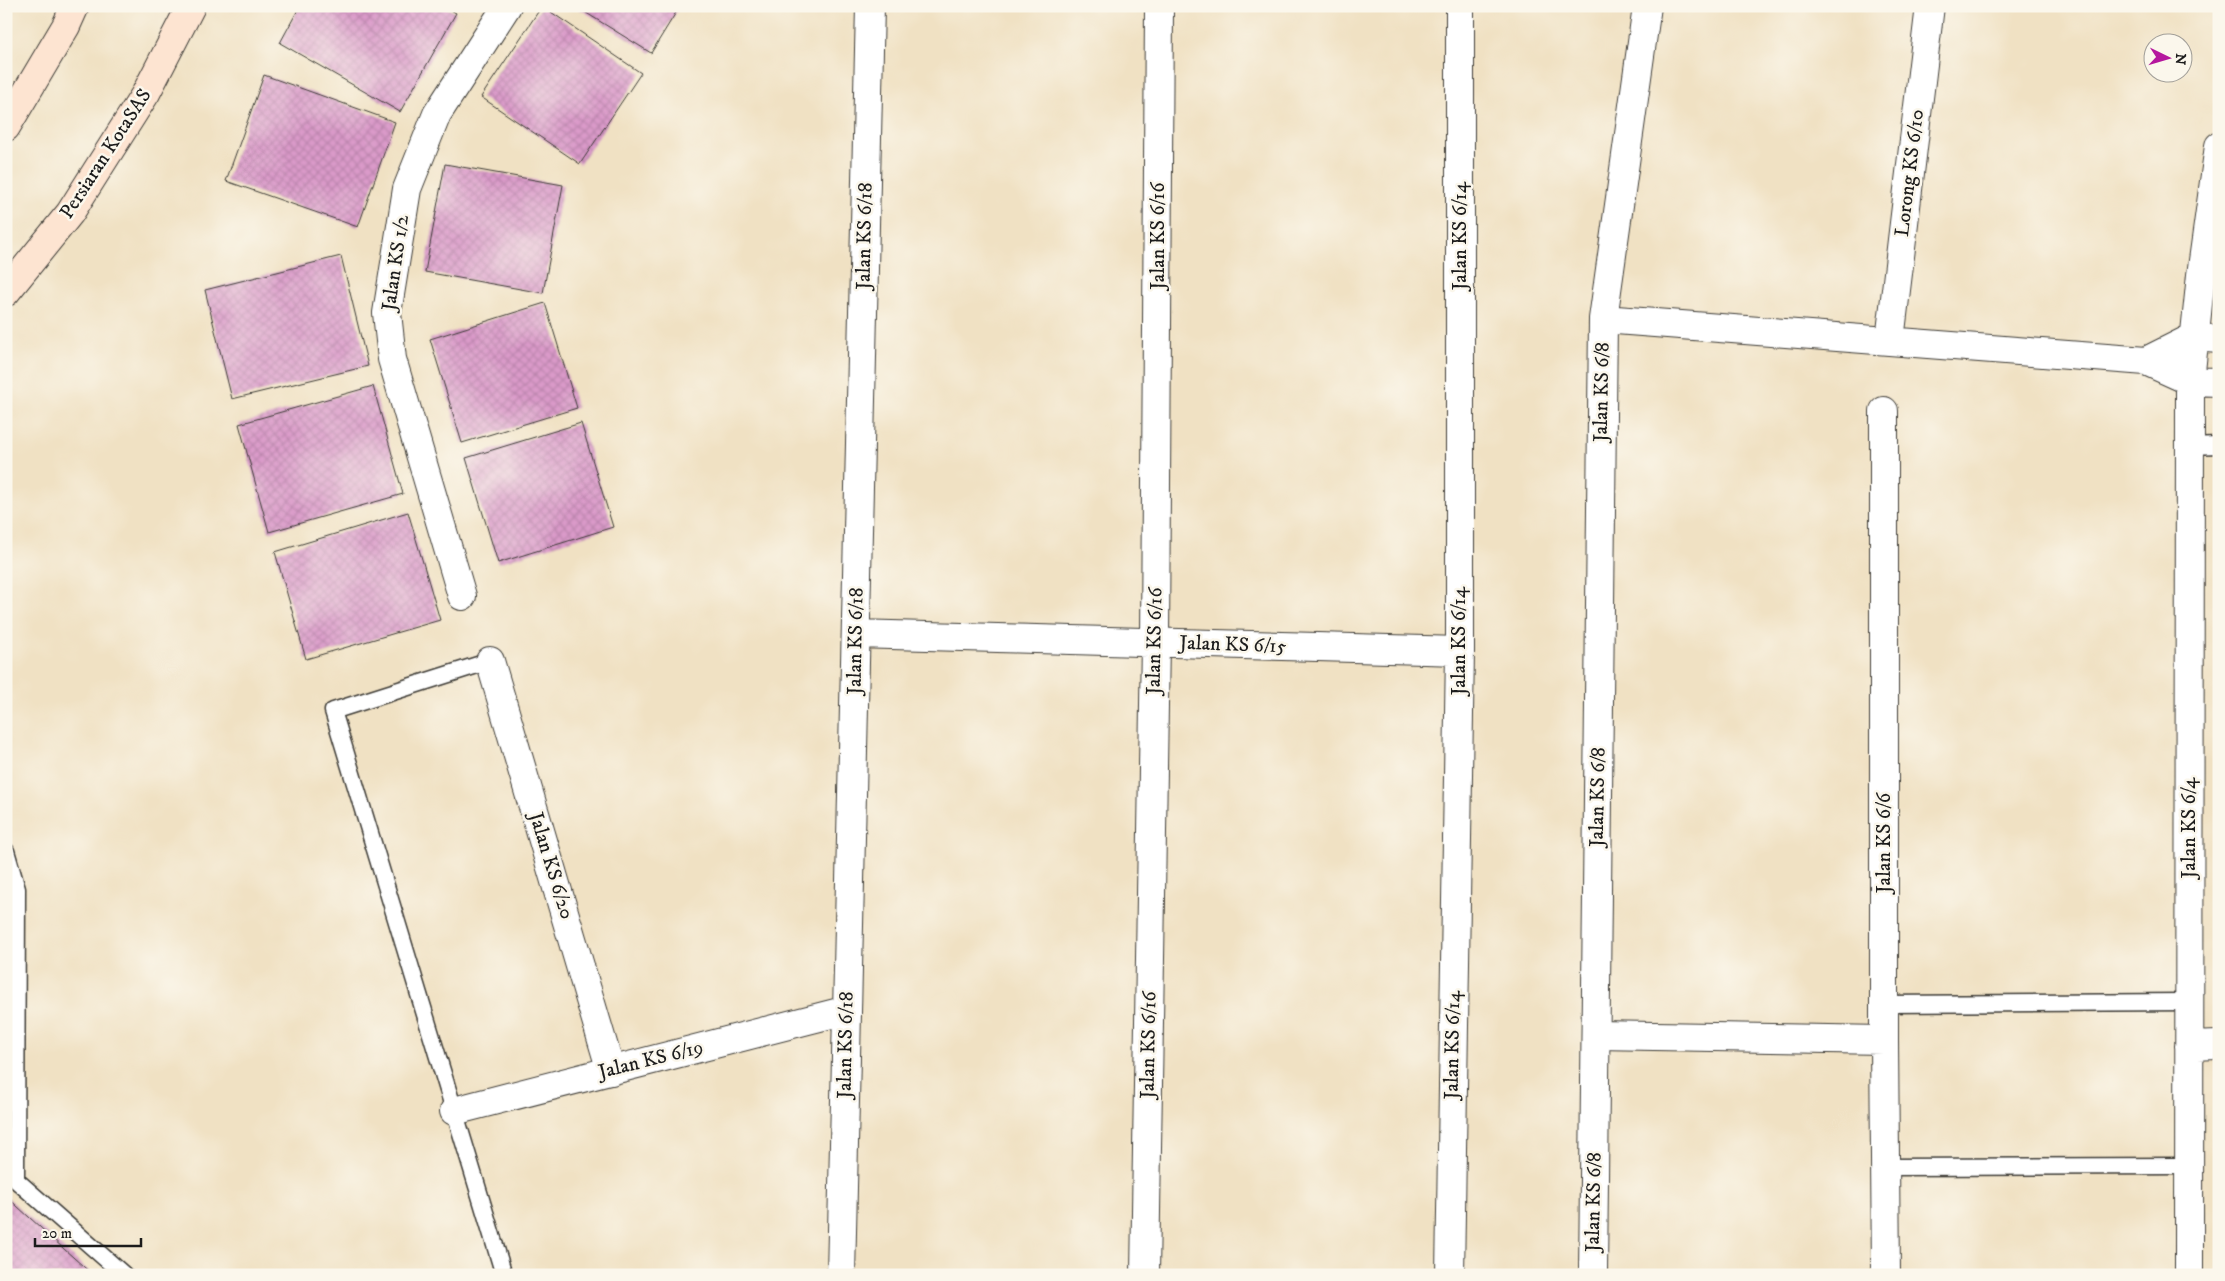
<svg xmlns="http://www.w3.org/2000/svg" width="2225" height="1281" viewBox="0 0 2225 1281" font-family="'IM FELL DW Pica',serif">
<defs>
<pattern id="building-cross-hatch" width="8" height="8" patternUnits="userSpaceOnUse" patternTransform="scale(1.25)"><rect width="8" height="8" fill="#da9ac9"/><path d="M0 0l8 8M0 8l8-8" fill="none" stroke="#ba84ac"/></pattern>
</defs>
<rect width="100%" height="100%" fill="#fbf7ec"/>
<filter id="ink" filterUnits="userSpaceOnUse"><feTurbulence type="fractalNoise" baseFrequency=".02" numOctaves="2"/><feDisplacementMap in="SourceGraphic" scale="10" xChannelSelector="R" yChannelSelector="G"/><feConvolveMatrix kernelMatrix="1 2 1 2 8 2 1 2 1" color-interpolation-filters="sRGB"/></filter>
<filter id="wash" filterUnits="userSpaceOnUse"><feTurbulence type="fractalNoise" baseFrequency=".0096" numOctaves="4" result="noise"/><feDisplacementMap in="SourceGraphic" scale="20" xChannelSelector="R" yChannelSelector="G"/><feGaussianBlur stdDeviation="1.12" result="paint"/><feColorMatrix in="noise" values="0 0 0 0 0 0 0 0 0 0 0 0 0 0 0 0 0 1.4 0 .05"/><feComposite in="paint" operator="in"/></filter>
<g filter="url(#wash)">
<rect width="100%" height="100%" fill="#f0e1c3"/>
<g id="blocks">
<path fill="url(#building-cross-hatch)" d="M300,6H444L456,13L400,112L280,43Z
M542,6L641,73L580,164L481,97Z
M575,6H680L651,53Z
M264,75L395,122L358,227L226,181Z
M445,164L563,185L543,293L425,272Z
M341,256L368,366L232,399L205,290Z
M545,303L577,408L462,443L430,339Z
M373,386L403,494L269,532L239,424Z
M581,423L613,527L498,563L466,458Z
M408,512L440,620L306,659L275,552Z
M6,1196L64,1249L93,1275H6Z"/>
</g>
</g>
<g filter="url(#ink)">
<use href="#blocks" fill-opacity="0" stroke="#3c3a35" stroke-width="1"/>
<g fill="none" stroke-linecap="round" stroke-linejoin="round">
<g stroke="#3c3a35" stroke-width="19">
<path id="service" d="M2201,275L2219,276
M2189,446L2219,445
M490,661L333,711L504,1275
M6,851L17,889L16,1180L124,1275
M1884,1004L2189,1002
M1885,1167L2189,1166"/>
</g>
<g stroke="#3c3a35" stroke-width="30">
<path id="minor" d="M1603,319L2146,361L2190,381L2219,382
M1890,340L1930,6
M2146,361L2194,337L2219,339
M1884,411V1040L1886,1275
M462,596L392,359L387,313L407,189L437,114L507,6
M856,634L1460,651
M490,661L611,1071
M1596,1035L1884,1040
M2189,1046L2219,1045
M454,1111L847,1010
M841,1275L870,6
M1145,1275L1155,642L1159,6
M1450,1275L1460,651V6
M1593,1275L1603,319L1647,6
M2189,1275L2190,381L2201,275L2219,146"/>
</g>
<g stroke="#3c3a35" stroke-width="30">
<path id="secondary" d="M6,127L66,26L75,6
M6,292L70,213L146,93L191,6"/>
</g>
<use href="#service" stroke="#fff" stroke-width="16"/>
<use href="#minor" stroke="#fff" stroke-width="28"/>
<use href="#secondary" stroke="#fde4d1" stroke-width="28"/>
</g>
</g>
<g text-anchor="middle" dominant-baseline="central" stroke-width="5" stroke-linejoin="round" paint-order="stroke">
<g font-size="20" fill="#1c1c1c" stroke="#fbf7ec">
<text transform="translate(106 154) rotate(-57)">Persiaran KotaSAS</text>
<text transform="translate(1910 173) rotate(-83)">Lorong KS 6/10</text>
<text transform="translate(865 236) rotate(-89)">Jalan KS 6/18</text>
<text transform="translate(1158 236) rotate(-90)">Jalan KS 6/16</text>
<text transform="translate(1460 236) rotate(-90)">Jalan KS 6/14</text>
<text transform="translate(396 263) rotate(-82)">Jalan KS 1/2</text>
<text transform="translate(1602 392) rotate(-89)">Jalan KS 6/8</text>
<text transform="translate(856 641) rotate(-89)">Jalan KS 6/18</text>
<text transform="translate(1155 641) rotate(-89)">Jalan KS 6/16</text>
<text transform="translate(1459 641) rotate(-90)">Jalan KS 6/14</text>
<text transform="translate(1233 645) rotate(2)">Jalan KS 6/15</text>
<text transform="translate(1598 797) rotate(-89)">Jalan KS 6/8</text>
<text transform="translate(2189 828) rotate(-90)">Jalan KS 6/4</text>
<text transform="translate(1884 843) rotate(-90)">Jalan KS 6/6</text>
<text transform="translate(551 866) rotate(73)">Jalan KS 6/20</text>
<text transform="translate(846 1045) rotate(-89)">Jalan KS 6/18</text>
<text transform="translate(1149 1045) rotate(-89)">Jalan KS 6/16</text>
<text transform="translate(1453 1045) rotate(-89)">Jalan KS 6/14</text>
<text transform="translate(651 1060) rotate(-14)">Jalan KS 6/19</text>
<text transform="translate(1594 1202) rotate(-89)">Jalan KS 6/8</text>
</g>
</g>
<rect width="2225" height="1281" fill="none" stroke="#fbf7ec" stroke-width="25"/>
<g transform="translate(2168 58) rotate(95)"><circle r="24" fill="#fbf7ec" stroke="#a29f99"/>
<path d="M0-4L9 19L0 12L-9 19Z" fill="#b5179e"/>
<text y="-8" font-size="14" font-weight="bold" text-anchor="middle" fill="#1c1c1c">N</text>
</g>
<path d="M35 1238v8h106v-8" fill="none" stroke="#1c1c1c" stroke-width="2.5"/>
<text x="42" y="1238" font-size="15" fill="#1c1c1c" stroke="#fbf7ec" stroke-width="4" paint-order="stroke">20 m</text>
</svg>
